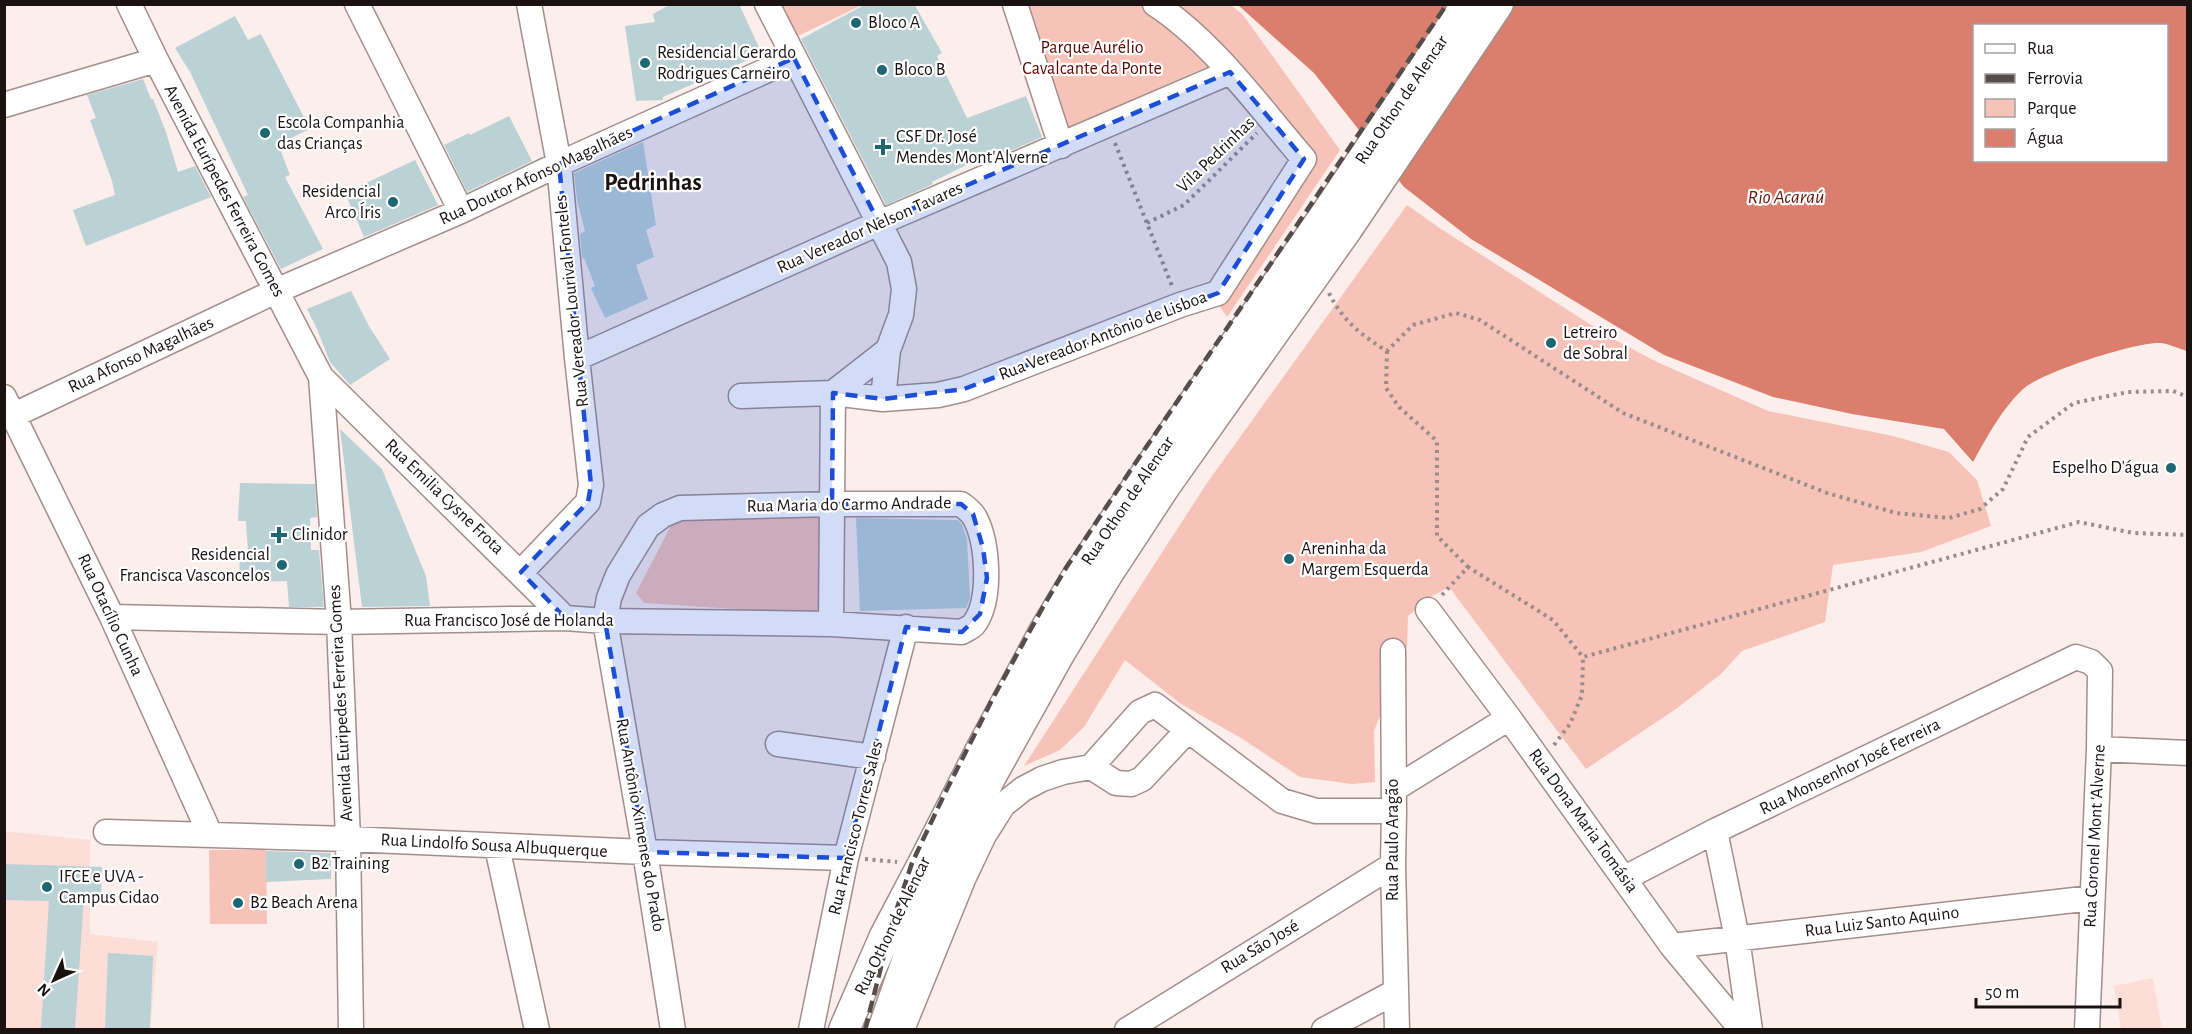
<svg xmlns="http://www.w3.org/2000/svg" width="2192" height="1034" viewBox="0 0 2192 1034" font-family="'Alegreya Sans',sans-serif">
<rect width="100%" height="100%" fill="#fceeeb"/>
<path fill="#fcddd7" d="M4,831L90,840V934L158,942L150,1029H5Z
M2153,978L2162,1029H2121L2114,986Z"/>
<path fill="#f7c2b8" d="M778,5H862L794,38Z
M1007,5H1231L1243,15L1340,150L1227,317L1216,301L1309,167L1213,64L1065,129Z
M1407,205L1441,229L1613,339L1657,362L1768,411L1893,436L1949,452L1977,480L1991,526L1921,552L1833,565L1825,622L1742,651L1721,674L1676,709L1586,769L1449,587L1434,595L1408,616L1407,647L1374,731L1375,782L1352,784L1300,777L1241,738L1181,704L1125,660L1084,727L1060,750L1024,766L1207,483Z
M821,511L824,615L644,603L636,593L674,520Z
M209,850H266L267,924H210Z"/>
<path fill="#db7e6e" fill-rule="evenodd" d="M1238,5H2187V351C2179,349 2170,344 2161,343C2138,341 2038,373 2022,390C2001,410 1987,437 1973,462L1944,429L1852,414L1773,397L1664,355L1471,239L1404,187L1314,73ZM1974,26H2166V160H1974Z"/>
<path fill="#bad1d5" d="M671,4H739L762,54L663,97V100L636,101L625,26L655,22L653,14Z
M866,4H914L942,53L937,56L967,118L1026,96L1042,137L996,157L993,152L932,182L933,184L886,205L801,39Z
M235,16L248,40L261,34L310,129L278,144L290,175L285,177L323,249L281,269L243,197L248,195L190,72L175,48Z
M143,79L151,99H153L166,132L178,172L195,166L211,197L86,246L73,210L115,195L112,181L90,120L96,118L87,95Z
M509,116L532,161L467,192L444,145L469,133L470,135Z
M643,142L656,225L646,230L654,257L636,265L648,299L605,318L591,288L595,286L584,258L582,259L580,234L585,231L577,200L574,173Z
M415,160L438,205L364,237L345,193Z
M351,291L369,326L390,359L350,385L330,362L317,329L307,309Z
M340,429L382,469L426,576L430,606L362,607Z
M240,483L315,484L317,517L310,518L311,550H319L324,607H289L287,581L240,582L239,552H248L246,521H238Z
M856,518L958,520L962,524L967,539L970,598L966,608L860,611Z
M266,851L331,853V879L266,882Z
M4,864L102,867L101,898L84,897L75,1029H41L49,901L4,900Z
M108,953L153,956L150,1029H105Z"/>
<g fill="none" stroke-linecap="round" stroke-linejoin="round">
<g stroke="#a38e8a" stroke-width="27">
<path id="minor" d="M129,4L156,60L321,377L565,618
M357,4L461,211
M767,4L899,262L904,289L901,315L888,350L883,399
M1015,4L1061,146
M4,105L156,60
M577,358L879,223L1230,72
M321,377L339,622L348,839L351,1030
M741,396L833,393L883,399L938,395L964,389L1180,305L1218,293L1304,159C1259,107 1213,42 1155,4
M4,397L112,617L210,834
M4,415H14L276,291L461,211L559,164L794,58
M521,572L588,502L591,485L577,358L559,164L529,4
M1428,610L1509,718L1672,946L1742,1030
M112,617L339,622L565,618L605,621L831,624L962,632C966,629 971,628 974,624C992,600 988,543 975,518C972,512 966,508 961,504H832L680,508L663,515L648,526L618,575L609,598L605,621L645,852L673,1030
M831,624L833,393L888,350
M1393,651L1394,811L1393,865L1397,1030
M778,744L873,757
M2099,749L2188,753
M1091,767L1116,783L1131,784L1142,779L1187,731
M1394,789L1509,718
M1715,831L1737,938L1750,1030
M106,832L348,839L645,852L846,858
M497,847L537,1030
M1625,878L1715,831L2076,657L2091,662L2100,671L2099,749L2087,1030
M1672,946L2092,898
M811,1030L846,858L906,627
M900,1030L905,1022L964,877L984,835L1003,805L1023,789L1042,779L1063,772L1091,767L1140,712L1155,705L1282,801L1316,811H1394
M1127,1030L1393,865
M1324,1030L1395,992"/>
</g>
<g stroke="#a38e8a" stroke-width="33">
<path id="major" d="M844,1030L885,936L923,864L982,748L1044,632L1077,577L1182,420L1326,214L1467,4
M883,1030L912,947L948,864L991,776L1059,654L1108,573L1165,486L1347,229L1498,4"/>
</g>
<path stroke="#988d8b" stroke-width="4" stroke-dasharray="3 4.5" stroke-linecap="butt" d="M1115,143L1172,286
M1147,223L1184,205L1257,133
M1329,293C1342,320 1362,336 1387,351L1413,325L1456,313L1480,320L1623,413L1827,493L1896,513L1949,518L1980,509L2003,489L2028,437L2074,403L2128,392L2173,391L2188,397
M1387,351L1386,388L1399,407L1437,441V536L1468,567
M1442,595L1468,567L1553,620L1583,657L2079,522L2133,533L2188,535
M1554,745L1570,724L1582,695L1583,657
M865,859L897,862"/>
<use href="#minor" stroke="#fff" stroke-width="24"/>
<use href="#major" stroke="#fff" stroke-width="30"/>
<path stroke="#564d4b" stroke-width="4.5" stroke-dasharray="12 6" stroke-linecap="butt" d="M865,1030L893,920L912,863L944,795L993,698L1043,607L1066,568L1132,468L1447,4"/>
</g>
<path fill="#1d4ed8" fill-opacity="0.2" stroke="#1d4ed8" stroke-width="4.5" stroke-dasharray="12 8" stroke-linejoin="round" d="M794,58L879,223L1230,72L1304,159L1218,293L964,389L883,399L833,393L832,504H961L973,514L983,548L987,578L980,614L962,632L906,627L846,858L645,852L605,621L565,618L521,572L588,502L591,485L559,164Z"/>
<g fill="#1c6772" stroke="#fff" stroke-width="2">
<circle cx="856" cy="23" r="6"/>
<circle cx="645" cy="63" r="6"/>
<circle cx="882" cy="70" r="6"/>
<circle cx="265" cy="133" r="6"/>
<path d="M880 138h6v6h6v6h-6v6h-6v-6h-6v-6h6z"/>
<circle cx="393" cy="202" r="6"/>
<circle cx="1551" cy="343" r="6"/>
<circle cx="2171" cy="468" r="6"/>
<path d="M276 526h6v6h6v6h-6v6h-6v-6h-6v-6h6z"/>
<circle cx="1289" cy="559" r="6"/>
<circle cx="282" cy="565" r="6"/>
<circle cx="299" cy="864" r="6"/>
<circle cx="47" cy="887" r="6"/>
<circle cx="238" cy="903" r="6"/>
</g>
<g text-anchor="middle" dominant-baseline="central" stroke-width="4.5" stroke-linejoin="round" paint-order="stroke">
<g font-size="18" fill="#191211" stroke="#fff" text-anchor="start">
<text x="868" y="23">Bloco A</text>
<text x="657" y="53">Residencial Gerardo<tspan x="657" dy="21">Rodrigues Carneiro</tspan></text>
<text x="894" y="70">Bloco B</text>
<text x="277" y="123">Escola Companhia<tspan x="277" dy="21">das Crianças</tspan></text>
<text x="896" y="137">CSF Dr. José<tspan x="896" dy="21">Mendes Mont'Alverne</tspan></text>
<text x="381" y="192" text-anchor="end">Residencial<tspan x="381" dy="21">Arco Íris</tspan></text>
<text x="1563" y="333">Letreiro<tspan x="1563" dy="21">de Sobral</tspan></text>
<text x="2159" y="468" text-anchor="end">Espelho D'água</text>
<text x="292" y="535">Clinidor</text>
<text x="1301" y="549">Areninha da<tspan x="1301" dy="21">Margem Esquerda</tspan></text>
<text x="270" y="555" text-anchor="end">Residencial<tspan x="270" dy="21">Francisca Vasconcelos</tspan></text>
<text x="311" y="864">B2 Training</text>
<text x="59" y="877">IFCE e UVA -<tspan x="59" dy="21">Campus Cidao</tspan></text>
<text x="250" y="903">B2 Beach Arena</text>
</g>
<g font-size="18" fill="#5d0600" stroke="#fff">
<text x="1092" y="48">Parque Aurélio<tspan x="1092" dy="21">Cavalcante da Ponte</tspan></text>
</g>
<g font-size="18" fill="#191211" stroke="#fff">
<text transform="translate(1402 100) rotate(-56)">Rua Othon de Alencar</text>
<text transform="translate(1216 155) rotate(-44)">Vila Pedrinhas</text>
<text transform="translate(536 176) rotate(-25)">Rua Doutor Afonso Magalhães</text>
<text transform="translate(224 191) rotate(62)">Avenida Eurípedes Ferreira Gomes</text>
<text transform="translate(870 228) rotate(-24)">Rua Vereador Nelson Tavares</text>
<text transform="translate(572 301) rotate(-96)">Rua Vereador Lourival Fonteles</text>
<text transform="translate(1103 336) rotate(-21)">Rua Vereador Antônio de Lisboa</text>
<text transform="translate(141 355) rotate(-25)">Rua Afonso Magalhães</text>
<text transform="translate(444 497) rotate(44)">Rua Emilia Cysne Frota</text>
<text transform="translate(1128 501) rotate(-56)">Rua Othon de Alencar</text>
<text transform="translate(849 505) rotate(-1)">Rua Maria do Carmo Andrade</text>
<text transform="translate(110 615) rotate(65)">Rua Otacílio Cunha</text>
<text x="509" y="621">Rua Francisco José de Holanda</text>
<text transform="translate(341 703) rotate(-93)">Avenida Euripedes Ferreira Gomes</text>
<text transform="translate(1850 767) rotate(-26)">Rua Monsenhor José Ferreira</text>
<text transform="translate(1583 821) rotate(54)">Rua Dona Maria Tomásia</text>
<text transform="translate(640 825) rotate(80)">Rua Antônio Ximenes do Prado</text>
<text transform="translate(856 828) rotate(-76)">Rua Francisco Torres Sales</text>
<text transform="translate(2095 836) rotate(-87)">Rua Coronel Mont 'Alverne</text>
<text transform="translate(1393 840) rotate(-90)">Rua Paulo Aragão</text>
<text transform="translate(494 846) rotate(3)">Rua Lindolfo Sousa Albuquerque</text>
<text transform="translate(1882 922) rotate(-7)">Rua Luiz Santo Aquino</text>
<text transform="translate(893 926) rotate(-64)">Rua Othon de Alencar</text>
<text transform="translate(1260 947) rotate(-31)">Rua São José</text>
</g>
<g font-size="20" font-style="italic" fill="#69150a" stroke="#fff">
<text x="1786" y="197">Rio Acaraú</text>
</g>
<g font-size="24" font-weight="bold" fill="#191211" stroke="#fff">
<text x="653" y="183">Pedrinhas</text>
</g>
</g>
<rect width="2192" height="1034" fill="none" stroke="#191211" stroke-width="12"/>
<rect x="1973" y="24" width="195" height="138" fill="#ffffff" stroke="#a3a0a0" stroke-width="1.5"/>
<rect x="1985" y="44" width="30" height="9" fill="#ffffff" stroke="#a3a0a0" stroke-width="1.5"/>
<text x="2027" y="54" font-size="18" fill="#191211">Rua</text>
<rect x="1985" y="74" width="30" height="9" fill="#564d4b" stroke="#a3a0a0" stroke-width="1.5"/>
<text x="2027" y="84" font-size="18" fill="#191211">Ferrovia</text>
<rect x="1985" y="99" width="30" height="18" fill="#f7c2b8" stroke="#a3a0a0" stroke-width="1.5"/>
<text x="2027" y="114" font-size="18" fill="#191211">Parque</text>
<rect x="1985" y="129" width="30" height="18" fill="#db7e6e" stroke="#a3a0a0" stroke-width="1.5"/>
<text x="2027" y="144" font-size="18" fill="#191211">Água</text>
<g transform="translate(54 980) rotate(225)" stroke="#ffffff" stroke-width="4.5" paint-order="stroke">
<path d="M0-4.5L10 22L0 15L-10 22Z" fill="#191211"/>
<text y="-9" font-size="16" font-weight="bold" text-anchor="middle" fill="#191211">N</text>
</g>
<path d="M1976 998v9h144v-9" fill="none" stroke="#191211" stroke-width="3"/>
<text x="1985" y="998" font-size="18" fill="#191211" stroke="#ffffff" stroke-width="4.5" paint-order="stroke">50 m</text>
</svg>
